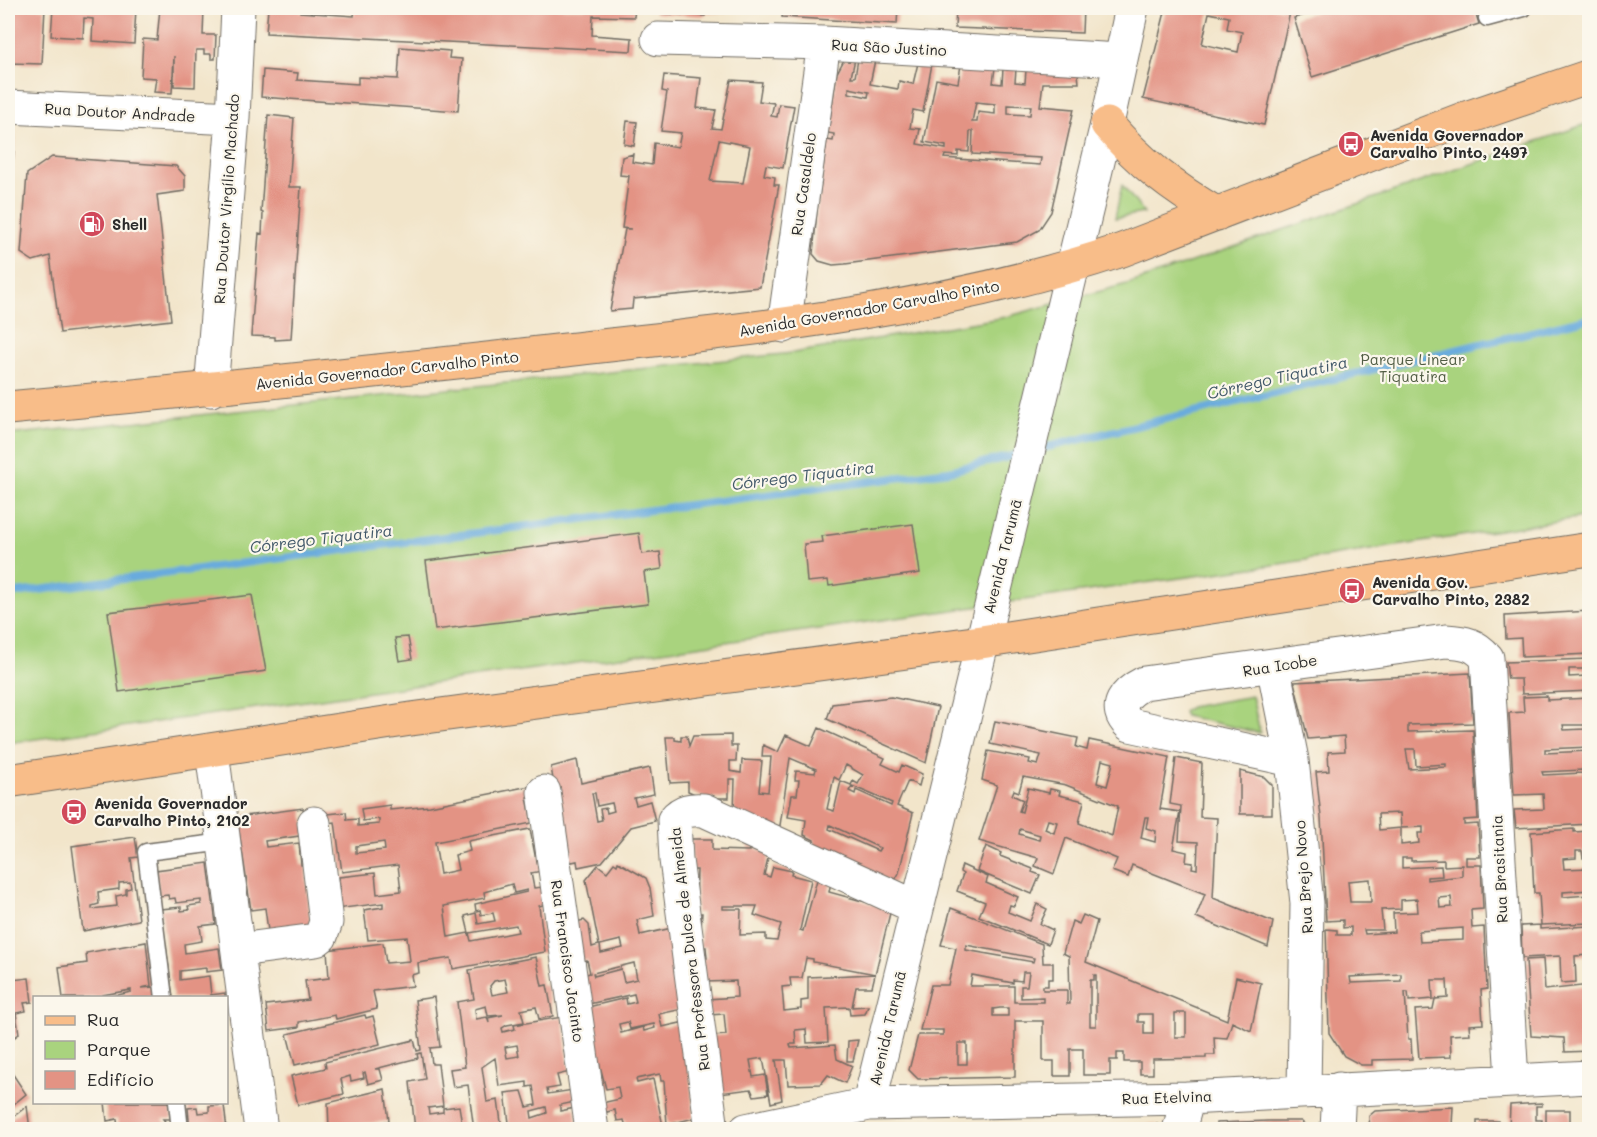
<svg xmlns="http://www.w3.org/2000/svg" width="1597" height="1137" viewBox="0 0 1597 1137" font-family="Mali,sans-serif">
<rect width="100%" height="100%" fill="#fbf7ec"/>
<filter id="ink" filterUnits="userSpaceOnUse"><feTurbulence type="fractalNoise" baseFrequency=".0167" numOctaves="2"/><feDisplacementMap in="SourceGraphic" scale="12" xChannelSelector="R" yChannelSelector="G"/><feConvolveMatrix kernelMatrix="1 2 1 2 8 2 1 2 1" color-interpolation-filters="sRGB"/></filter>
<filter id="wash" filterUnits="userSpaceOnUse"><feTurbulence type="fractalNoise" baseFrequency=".008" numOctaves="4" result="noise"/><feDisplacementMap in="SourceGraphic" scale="24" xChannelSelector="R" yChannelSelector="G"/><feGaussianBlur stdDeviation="1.35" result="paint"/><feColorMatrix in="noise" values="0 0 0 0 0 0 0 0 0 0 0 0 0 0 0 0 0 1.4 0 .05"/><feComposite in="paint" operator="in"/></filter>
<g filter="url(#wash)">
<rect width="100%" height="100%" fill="#f2e5ca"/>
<path fill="#a9d37e" stroke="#6a7f54" stroke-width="1.5" d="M1589,123V516L1280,564L8,743V435L793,353L1006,317L1134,282Z
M1122,185L1144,213L1115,218Z
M1252,696L1260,733L1185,716L1183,712L1190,707Z"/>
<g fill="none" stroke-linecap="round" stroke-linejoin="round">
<path stroke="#69abdd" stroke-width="8" d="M1035,450L1590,318
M8,594L949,471L1020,454"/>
</g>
<g id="blocks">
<path fill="#e39384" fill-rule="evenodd" d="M8,8H45L42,64L9,63L10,37H8Z
M53,8H136L134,44L92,41L93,19L84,18L83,38L51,36Z
M160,8H204L203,35H216L215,59H211V54H204V50H196L195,87L174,86V56L172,93L154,92L156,78L141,77L143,39L157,40Z
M268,8H300V12L354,16L355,8H635L634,17L593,16L592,35L632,38L631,51L266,33Z
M656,8H726V13L706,12L705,16L655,13Z
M783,8H898L897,24L782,17Z
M911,8H927V15L911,14Z
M956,8H978V11H983V8H1083L1082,33L955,28Z
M1166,8H1291L1264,125L1143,99ZM1209,13L1229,17L1227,29L1242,32L1238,52L1202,44Z
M1329,8H1474L1479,24L1312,77L1294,18Z
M400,47L450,51L449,58L462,59L458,111L261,97L263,70L298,73L297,80L358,84V77L398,79Z
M855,59L851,77H855L858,59L875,60L870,84L898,89L899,81L913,84L918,63L932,64L923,112L913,110L910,128L920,129L917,144L946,149V146L924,142L936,79L958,83L961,65L995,68L993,83L1002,84L1003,68L1016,69L1015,82L1025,83L1026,70L1078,74L1079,83H1043L1040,106L1074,109L1051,212L1039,230L1017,242L845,264L833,265L819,261L813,254L817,211L827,140L833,141L834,134L828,133L837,73L844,60ZM849,88L869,92L868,97L849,93ZM976,102L995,104V114L978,112L977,122H972ZM1008,105L1031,106L1030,115L1008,114ZM970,131H973L972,154L1041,158L1040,165L944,158L945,155L958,156V151L969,152Z
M664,75L701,78L697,108L716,110L712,128L721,129L731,80L762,82L759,101L774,103L771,116L777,117L779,104L794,106L783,168L766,165L764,175L775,177L774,185H779L760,287L633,299L632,309L610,311L625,229H631L622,228L629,176L620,175L622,157L633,154L632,162L652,165L654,143L678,147L681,133L661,131L667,92L662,91ZM719,140L750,146L743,183L710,181Z
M268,115L294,118L289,187H301L291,339L275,340V337L251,336L259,233L262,234L263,213L261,212Z
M627,121L637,122L634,146L624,144Z
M8,134H15L13,163H8Z
M52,157L176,166L185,176V191L157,195L171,320L60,333L50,256L33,261L21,253L27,174Z
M913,524L920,573L829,586L828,580L807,582L804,544L823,542L822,536Z
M639,533L642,554L660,552L662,569L644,572L648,604L435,630L426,561Z
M252,595L266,671L119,692L108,612Z
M1590,611V654L1522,657L1521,638L1506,639L1505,616Z
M408,637L412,659L399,661L395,638Z
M1590,659V691L1522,694L1521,679H1508L1506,662ZM1569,669H1586V676L1569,677Z
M1470,673L1473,723L1408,725V732L1473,730L1478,819L1464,820V825L1478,824L1480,857H1466V865H1481L1483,909L1471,910L1472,928L1484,927L1487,989L1481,990L1483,1024L1469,1025L1470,1034L1450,1035L1451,1057L1419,1058L1415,1010L1433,1009L1435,999L1448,998L1447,980H1432L1433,999L1409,1001L1408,992H1405L1408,1039H1411L1412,1059L1372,1060V1065H1361L1344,1056L1329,1033L1326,929L1337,930V935H1351V927L1343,928V920L1326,921L1321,817L1316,772L1329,771L1328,752L1345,751L1344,736L1308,739L1294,682ZM1406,749H1415L1416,766L1446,764V767L1409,769ZM1400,813L1401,828L1379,830L1378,814ZM1423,827V833H1418L1419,843L1401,845V828ZM1402,858H1411V861L1444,860V866L1462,865V876L1427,880V877L1442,876L1441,866L1402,868ZM1370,879L1371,902H1350L1348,881ZM1451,897L1452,907L1440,908L1439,898ZM1417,899L1418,912L1393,913L1394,932L1365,934L1364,930H1383L1381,910L1401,909V900ZM1463,928V940L1420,942L1419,931ZM1401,974V981L1351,983L1350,977Z
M1547,696V700L1590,698V747L1545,749V753L1590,751V824L1516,828L1514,810L1544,809L1543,794L1514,795L1509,713L1524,712L1523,697ZM1563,725H1585V729L1564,730ZM1583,770V773L1543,775L1542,772Z
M891,697L938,707L926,763L827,719L832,704Z
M995,721L1078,738L1076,747L1087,750L1089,740L1169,757L1160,809L1180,812L1173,849L1187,852L1186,862L1193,863L1192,868L1197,869L1198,842L1179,841L1181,806L1170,804L1176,758L1202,763L1200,817L1217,818L1213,898L1273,922L1268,947L1196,917L1205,894L1132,865L1128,877L1112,871L1117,859L1066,838L1054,874L1035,866L1038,858L979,841L997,785L982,780L988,751L1030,759L1029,763L1038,765L1041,755L990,744ZM1102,760L1113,763L1107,786L1097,783ZM1023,777L1066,785L1118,806L1112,836L1079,823L1084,801L1059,795L1060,791L1050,789L1049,793L1028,788L1022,812L1019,811L1023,800L1012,795L1014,790L1019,792ZM1145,817H1148L1146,828L1156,831L1155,842L1141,838ZM1048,820L1057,822L1054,833L1045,829ZM1020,829L1040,835L1039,840L1019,834Z
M819,728L885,758L882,764L899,772L902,765L922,774L919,786L908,781L897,806L913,813L899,873L893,884L813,848L814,840L804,835L806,820L788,817L792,795H797L799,780H795L796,771L815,773L816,769L790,758L779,832L734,812L735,779H729V798H711V801L688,791V782L670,783L666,737H675V740L681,741V736H687L689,746L693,736L731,735V746H737L736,761H730V771L741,773L742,760L762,761L759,791L768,792L771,757H762L763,745L778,752L786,735L811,746ZM846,765L863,775L858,784L853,781L851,785L841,781L834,811L827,809L834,777L839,780ZM852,786L892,803L891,806L856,790L855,794L849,791ZM830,825L880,848L878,851L829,829Z
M577,760L581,783L650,768L654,794L634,798L636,805L650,801L655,821L631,827L602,862L578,867L577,861L567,863L551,767ZM592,793H595L597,806L612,803L614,811L607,813L606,808L600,809L602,820L597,821Z
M1240,771L1264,777L1272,785V814H1240Z
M530,786L531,796L527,797L532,823L435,842L440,874L458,870L455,855L470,851L468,841L530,829L535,855L540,854L542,871L531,873L534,888L544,887L547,904L539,906L545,952L453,969L451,958L418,963L419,973L411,975L413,986L373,991L377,1009L336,1019L335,1015L299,1022V1027L269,1031L266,1005L308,1000L305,981L329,978L327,950L383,943L386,963L410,961L407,937L368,940L364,910L383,907V903L336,909L334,890L340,889L339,877L375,873L377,894L401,891L398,865L342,872L335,822L329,823L328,814L346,812L347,820L358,819V826L379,824V819L363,821L361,809L390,805V810L430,806ZM384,842L385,850L356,853V846ZM512,884L514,893L527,890V892L475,904L476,911L480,910L481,915L493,913L495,921L478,924L476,913L465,916L469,933L448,937L444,906L485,898L484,892ZM516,925L518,932L471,941L469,933Z
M303,808L306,835L265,841L266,847L299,843L301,865H306L311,933L269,938L265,908L251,910L237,817Z
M1574,829V832L1590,831V858H1583L1582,851H1576V858L1563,859L1564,869L1590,868V890L1563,892V897L1588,895L1590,923L1541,925L1539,893H1534L1531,832Z
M135,837L138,857L131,858L139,920L83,931L72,846ZM130,882L131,888L126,889V894L116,896L117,906L92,909V906L99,904L98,892L119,889V883Z
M691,839H712V850L749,851V845L769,854L764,875L770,877L773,867L792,871L791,875L811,880L800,930L803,931L818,876L831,882L829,892L891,909L872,987H856L852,1007L868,1006L865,1014L850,1015L849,1007L826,1008L828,1042L807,1043L806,1029L795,1030L796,1044H790L791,1048L835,1045L837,1059L852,1066L845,1083L828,1075L821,1084L788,1085L786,1060H776L782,1100L771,1103L763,1058L750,1060L753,1077L765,1075L768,1094L754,1096L751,1089L720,1093L712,1036L726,1035L724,1014L709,1015L707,999L737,997L736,981L705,982L702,958H707L706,947H700L702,913H696L697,870H692ZM723,906H757L754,915L781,924L777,941L766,940V934L740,935L741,909H723ZM806,958L813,959V962L875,974L808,977V1000L801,1001V1009L784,1011L782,987L791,986L790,978H802Z
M986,846L1001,853L1000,856L1033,869L1032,872L1040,875L1032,894L977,871Z
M618,862L646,878L650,888L654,916L637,920L640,935L672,928L683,1009L659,1014L662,1027L685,1022L694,1118L667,1125L664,1081H661L660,1074L636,1079L637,1083L653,1079L663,1126L647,1130H627L624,1120L617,1121L615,1110L599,1114L597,1104L620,1099L618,1087L606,1089L599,1062L592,1064L588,1007L626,998L627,1004L636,1002L634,994L584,1005L580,976L590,973L587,960L578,963L572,923L584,920L589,925L592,947L599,945L586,880L598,865L607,872L614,863L617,865ZM621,940L623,948L601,953L600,945ZM634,963L637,979L624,982L621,969L594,976L593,973ZM628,1022L630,1029L654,1024L655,1028L644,1031L643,1027L621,1033L619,1024Z
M208,863L216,924L200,926L202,941L184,944L185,953L219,948L222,970L206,972V968L180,971V980L209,976L211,995L225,993V998H173L161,909L181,907V911L189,910L188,906L201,904V900L176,903L175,898L169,899L168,895L159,896L156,870Z
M962,865L988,877L986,883L1018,897L1014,906L1010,905L1008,912L1030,921L1037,904L1047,909L1040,924L1053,930L1048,944L979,916L985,902L957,891L963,874L960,872Z
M951,908L1042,944L1043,963H1053V979H1048V986H1043V990H1067V1004H1070L1069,956L1063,953L1072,921L1079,924L1083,915L1097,921L1086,962L1227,1020L1236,977L1261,983L1251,1031L1232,1022L1227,1038L1214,1037L1215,1055H1206V1058L1153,1059V1074H1140V1062H1124V1053H1117V1060H1110V1075H1083V1049H1070V1076H1054V1061H1043V1021H1015V1077L918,1079L909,1070L918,1035H943V1030H920L931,985H948L956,948L941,945ZM966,945L1034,958L1033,962L966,950ZM1023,972H1029L1027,986H1021V998L1043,997V1002H1014V986H970L972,975L1013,983V980L1022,981ZM1094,975H1096V1026H1090V980H1094ZM1000,1008H1008V1016H993V1009ZM1175,1013H1186V1037H1175ZM1138,1014H1153V1034H1144V1022H1138ZM958,1043H967V1064H958Z
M1540,925V929L1589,926L1590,955L1575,956L1576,982L1561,983L1560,956L1522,958L1521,926Z
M146,942L151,986L141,988L155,987L156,998H106L131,992V990L103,995V998H63L59,967L87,963L86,953Z
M536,957L542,986L547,985L553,1016L539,1019L536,1007L521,1010L524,1022L507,1025L502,1028L503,1032L515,1029L514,1025L562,1017L570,1072L557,1075L560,1087L547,1089L548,1094L573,1090L575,1102L560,1105V1111L575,1108L578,1130H510L505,1093L522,1091L527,1107L536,1105L533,1086L527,1087V1082L499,1086L495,1058L482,1067L487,1102L498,1100L502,1130H474L468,1085L453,1087L450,1069L465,1067L457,1002L474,999L469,970ZM505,979L508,992L492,995L490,986L494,981ZM486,1006L488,1016L503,1015L488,1018L489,1023L487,1017L476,1019L475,1009ZM517,1045L519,1056L507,1058L505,1047ZM546,1107L547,1113L532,1118L531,1111Z
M1543,959L1545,990L1590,985V1051L1565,1052L1564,1038L1531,1036L1526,960Z
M8,960L12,980L29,978L32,1002L24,1003L26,1011L16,1013L19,1034L8,1042Z
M434,997L440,1047L430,1048L432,1064H438L443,1106L428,1108L429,1114L443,1112V1108L459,1106L463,1130H415L410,1082L425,1079L421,1053L417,1054L418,1058L375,1069H380L383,1080L368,1084L365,1072L363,1073L364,1078L351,1081L350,1076L341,1079L344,1094L298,1105L291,1076L326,1068L325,1062L414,1040L417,1051L421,1050L415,1000Z
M365,1015L366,1018L373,1016L380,1044L295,1065L287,1034Z
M858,1040L853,1061H847L848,1041Z
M8,1067L26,1094L8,1109Z
M385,1089L389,1121L350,1126V1130H329L328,1103Z
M105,1102H170L172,1119H163L167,1124L154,1126V1130H141V1127L118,1130L117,1119L107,1121Z
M1542,1103V1106H1536V1120H1542V1130H1509L1510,1105Z
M224,1105L227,1130H190L188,1108L197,1107L198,1113L209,1112V1106Z
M27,1106L30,1130H8V1121Z
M1453,1107L1452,1126L1473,1127V1130H1370L1369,1116L1375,1111Z
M1546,1110H1570V1130H1546Z
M1268,1121H1301L1310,1130H1215L1216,1123Z
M1477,1121H1498V1130H1477Z
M1157,1124V1130H1109L1110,1126Z"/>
</g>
</g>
<g filter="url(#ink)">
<use href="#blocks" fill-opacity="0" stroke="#716c63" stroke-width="1.5"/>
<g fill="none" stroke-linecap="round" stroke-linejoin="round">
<g stroke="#716c63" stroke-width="19">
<path id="service" d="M1487,18L1524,8
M164,998L146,852L224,842
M177,1102L180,1130"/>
</g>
<g stroke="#716c63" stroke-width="35">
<path id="minor" d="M658,39L824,43L1120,60
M8,107L233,118
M784,326L824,43
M211,390L233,118L238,8
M1273,665L1292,760L1307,903L1304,1090
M212,751L261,1130
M1292,760L1130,725C1111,707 1126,692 1144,683L1446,641C1465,642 1475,644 1487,658L1512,1080
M544,792L592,1130
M238,950L316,940L321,936L326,922L314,823
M869,1104L968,702L1107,124L1132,8
M712,1130L676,860L674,820C682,810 691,809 704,810L916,907
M746,1130L869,1104L1188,1098L1590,1077
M1179,1130L1188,1098
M1337,1130L1339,1089"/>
</g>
<g stroke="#716c63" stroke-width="35">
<path id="primary" d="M1107,124C1141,164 1172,187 1217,214
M8,408C194,391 380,371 566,350C753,329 943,310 1122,250L1463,119L1590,76
M8,781L411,719L981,642L1590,549"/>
</g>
<use href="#service" stroke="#fff" stroke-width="16"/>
<use href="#minor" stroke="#fff" stroke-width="33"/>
<use href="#primary" stroke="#f8bd89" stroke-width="33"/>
</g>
</g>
<defs>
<g id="bus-disc" transform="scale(1.35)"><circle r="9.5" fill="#d1495b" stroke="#fbf7ec"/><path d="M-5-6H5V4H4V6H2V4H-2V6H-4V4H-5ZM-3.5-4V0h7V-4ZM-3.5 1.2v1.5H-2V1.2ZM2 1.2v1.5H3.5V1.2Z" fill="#fff"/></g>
<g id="fuel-disc" transform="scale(1.35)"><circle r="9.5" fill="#d1495b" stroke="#fbf7ec"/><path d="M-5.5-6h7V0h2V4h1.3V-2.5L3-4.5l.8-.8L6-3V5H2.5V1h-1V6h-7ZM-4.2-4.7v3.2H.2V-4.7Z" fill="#fff"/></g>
</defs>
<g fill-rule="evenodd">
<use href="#bus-disc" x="1351" y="144"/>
<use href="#fuel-disc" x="92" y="224"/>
<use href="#bus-disc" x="1352" y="591"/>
<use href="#bus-disc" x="74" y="812"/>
</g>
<g text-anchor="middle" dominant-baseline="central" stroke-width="4.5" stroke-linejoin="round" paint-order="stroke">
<g font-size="15" fill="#2b2b2b" stroke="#fbf7ec">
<text transform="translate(889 47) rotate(3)">Rua São Justino</text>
<text transform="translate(120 112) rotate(3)">Rua Doutor Andrade</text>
<text transform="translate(803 184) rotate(-82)">Rua Casaldelo</text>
<text transform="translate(226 199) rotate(-86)">Rua Doutor Virgílio Machado</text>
<text transform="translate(869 308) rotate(-10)">Avenida Governador Carvalho Pinto</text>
<text transform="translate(387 370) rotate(-6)">Avenida Governador Carvalho Pinto</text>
<text transform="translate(1002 556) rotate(-76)">Avenida Tarumã</text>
<text transform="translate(1280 665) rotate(-9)">Rua Icobe</text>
<text transform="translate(1499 869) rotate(-93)">Rua Brasitania</text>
<text transform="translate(1303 877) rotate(-94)">Rua Brejo Novo</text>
<text transform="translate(689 949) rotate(-97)">Rua Professora Dulce de Almeida</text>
<text transform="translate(568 961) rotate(82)">Rua Francisco Jacinto</text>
<text transform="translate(887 1028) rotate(-77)">Avenida Tarumã</text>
<text transform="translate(1167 1097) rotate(-2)">Rua Etelvina</text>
</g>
<g font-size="15" font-weight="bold" fill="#2b2b2b" stroke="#fbf7ec" text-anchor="start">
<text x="1370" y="135">Avenida Governador<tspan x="1370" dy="17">Carvalho Pinto, 2497</tspan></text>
<text x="112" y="224">Shell</text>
<text x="1372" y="582">Avenida Gov.<tspan x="1372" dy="17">Carvalho Pinto, 2382</tspan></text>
<text x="94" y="803">Avenida Governador<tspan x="94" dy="17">Carvalho Pinto, 2102</tspan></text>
</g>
<g font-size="15" fill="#515d44" stroke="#fbf7ec">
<text x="1413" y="359">Parque Linear<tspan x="1413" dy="17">Tiquatira</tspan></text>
</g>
<g font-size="16" font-style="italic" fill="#415869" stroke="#fbf7ec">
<text transform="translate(1277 377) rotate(-13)">Córrego Tiquatira</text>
<text transform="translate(803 475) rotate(-7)">Córrego Tiquatira</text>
<text transform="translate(321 538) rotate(-7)">Córrego Tiquatira</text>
</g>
</g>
<rect width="1597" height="1137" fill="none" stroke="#fbf7ec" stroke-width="30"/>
<rect x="33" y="996" width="195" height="108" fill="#fbf7ec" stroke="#a8a59f" stroke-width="1.5"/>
<rect x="45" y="1016" width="30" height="9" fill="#f8bd89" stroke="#a8a59f" stroke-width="1.5"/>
<text x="87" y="1026" font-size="18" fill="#2b2b2b">Rua</text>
<rect x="45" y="1041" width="30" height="18" fill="#a9d37e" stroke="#a8a59f" stroke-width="1.5"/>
<text x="87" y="1056" font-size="18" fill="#2b2b2b">Parque</text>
<rect x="45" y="1071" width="30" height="18" fill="#e39384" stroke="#a8a59f" stroke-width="1.5"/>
<text x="87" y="1086" font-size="18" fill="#2b2b2b">Edifício</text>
</svg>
